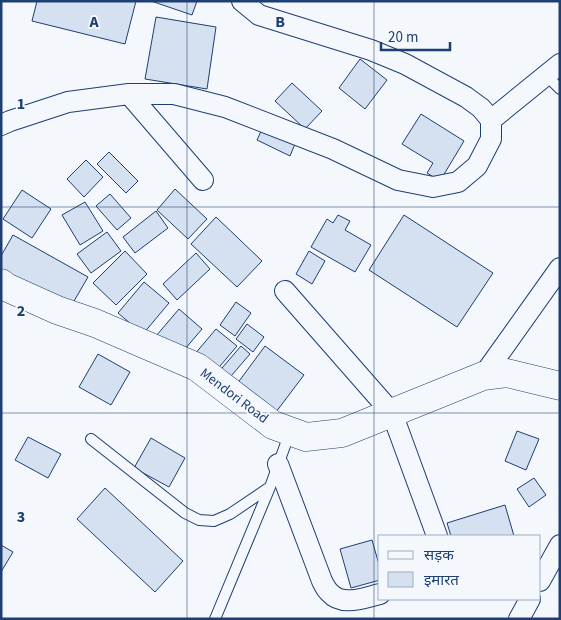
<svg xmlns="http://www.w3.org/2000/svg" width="561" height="620" viewBox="0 0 561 620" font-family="'Source Sans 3','Noto Sans Devanagari',sans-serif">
<rect width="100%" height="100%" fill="#f4f7fb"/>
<path fill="#d5e0f0" stroke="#1d3f73" d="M37,1H136L125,44L32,21Z
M151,1H197L192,15Z
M156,17L216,27L207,89L145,79Z
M360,59L387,80L365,109L339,88Z
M292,83L322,111L305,129L275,101Z
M421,114L464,141L440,181L427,173L433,163L402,144Z
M262,129L295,144L290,156L257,140Z
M109,152L138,181L126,193L97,164Z
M86,160L103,177L84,197L67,179Z
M175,189L207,219L188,239L157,210Z
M22,190L51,209L32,238L3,219Z
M110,194L131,218L117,230L96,206Z
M85,202L103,231L80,245L62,215Z
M156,211L168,228L135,253L123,237Z
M338,215L350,221L345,230L371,245L355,272L311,247L327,219L333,223Z
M404,215L493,273L457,327L369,270Z
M216,217L262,261L237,287L191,244Z
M107,232L121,251L91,273L77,254Z
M13,235L88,277L70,308L1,270V256Z
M125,251L147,274L116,305L93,283Z
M309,251L325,261L312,284L296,274Z
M196,253L210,269L177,300L163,284Z
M144,282L169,303L143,334L118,313Z
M236,302L251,313L235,336L220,325Z
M179,309L202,329L179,356L156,336Z
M247,324L264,337L253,352L236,339Z
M216,329L237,346L215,372L194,355Z
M241,346L250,354L225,383L216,375Z
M265,346L304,375L276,412L237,384Z
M98,354L130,372L111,405L79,387Z
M517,431L539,439L526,470L505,461Z
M28,437L61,454L48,478L15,460Z
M151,438L185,458L169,487L134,468Z
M534,478L546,495L529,507L517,489Z
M105,488L183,561L155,592L77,519Z
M505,505L514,536H451L447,523Z
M372,540L380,568V580L351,588L340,549Z
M1,545L13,552L1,572Z"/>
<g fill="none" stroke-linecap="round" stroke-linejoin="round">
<g stroke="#1d3f73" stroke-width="12">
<path id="service" d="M546,75L560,89
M91,439L185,513L199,520L214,521L230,514L270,487
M215,619L270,487L290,432"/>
</g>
<g stroke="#1d3f73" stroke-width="22">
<path id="minor" d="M129,94L203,180
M491,120L560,64
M1,125L10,121L68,102L129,94H174L225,107L333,149L398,180L433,187L458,182L477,166L491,139V120L481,108L466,97L405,64L371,50L259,15L242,1
M285,291L392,413L437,536
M483,376L560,268
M278,464L322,581C324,585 326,589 329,592C342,607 363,598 380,594
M540,581L560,545
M519,619L530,599"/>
</g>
<g stroke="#1d3f73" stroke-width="29">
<path id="secondary" d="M1,283L6,287L57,310L95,323L197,367L273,425L306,437L342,433L483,376L507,373L560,386"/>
</g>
<use href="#service" stroke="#f4f7fb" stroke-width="10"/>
<use href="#minor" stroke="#f4f7fb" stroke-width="20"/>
<use href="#secondary" stroke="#f4f7fb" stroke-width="28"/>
</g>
<path fill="none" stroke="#1d3f73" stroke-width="1" stroke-opacity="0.55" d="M187,1V619M374,1V619M1,207H560M1,413H560"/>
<g text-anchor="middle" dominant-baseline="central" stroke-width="4" stroke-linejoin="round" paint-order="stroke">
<g font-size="14" fill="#1d3f73" stroke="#f4f7fb">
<text transform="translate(234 396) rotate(37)">Mendori Road</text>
</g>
</g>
<g font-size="16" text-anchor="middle" font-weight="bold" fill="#1d3f73" stroke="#f4f7fb" stroke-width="4" stroke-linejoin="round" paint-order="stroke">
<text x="94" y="27">A</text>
<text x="280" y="27">B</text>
<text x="21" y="109">1</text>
<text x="21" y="316">2</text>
<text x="21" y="522">3</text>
</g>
<rect width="561" height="620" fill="none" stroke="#1d3f73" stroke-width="5"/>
<rect x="378" y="535" width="162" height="65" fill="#f4f7fb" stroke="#9eadc5"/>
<rect x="388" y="551" width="25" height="8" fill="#f4f7fb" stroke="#9eadc5"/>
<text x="424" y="560" font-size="15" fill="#1d3f73">सड़क</text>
<rect x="388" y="572" width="25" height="15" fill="#d5e0f0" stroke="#9eadc5"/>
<text x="424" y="585" font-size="15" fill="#1d3f73">इमारत</text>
<path d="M381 42v8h69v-8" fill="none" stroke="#1d3f73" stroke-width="2.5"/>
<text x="388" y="42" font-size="15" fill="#1d3f73" stroke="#f4f7fb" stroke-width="4" paint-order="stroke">20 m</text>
</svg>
